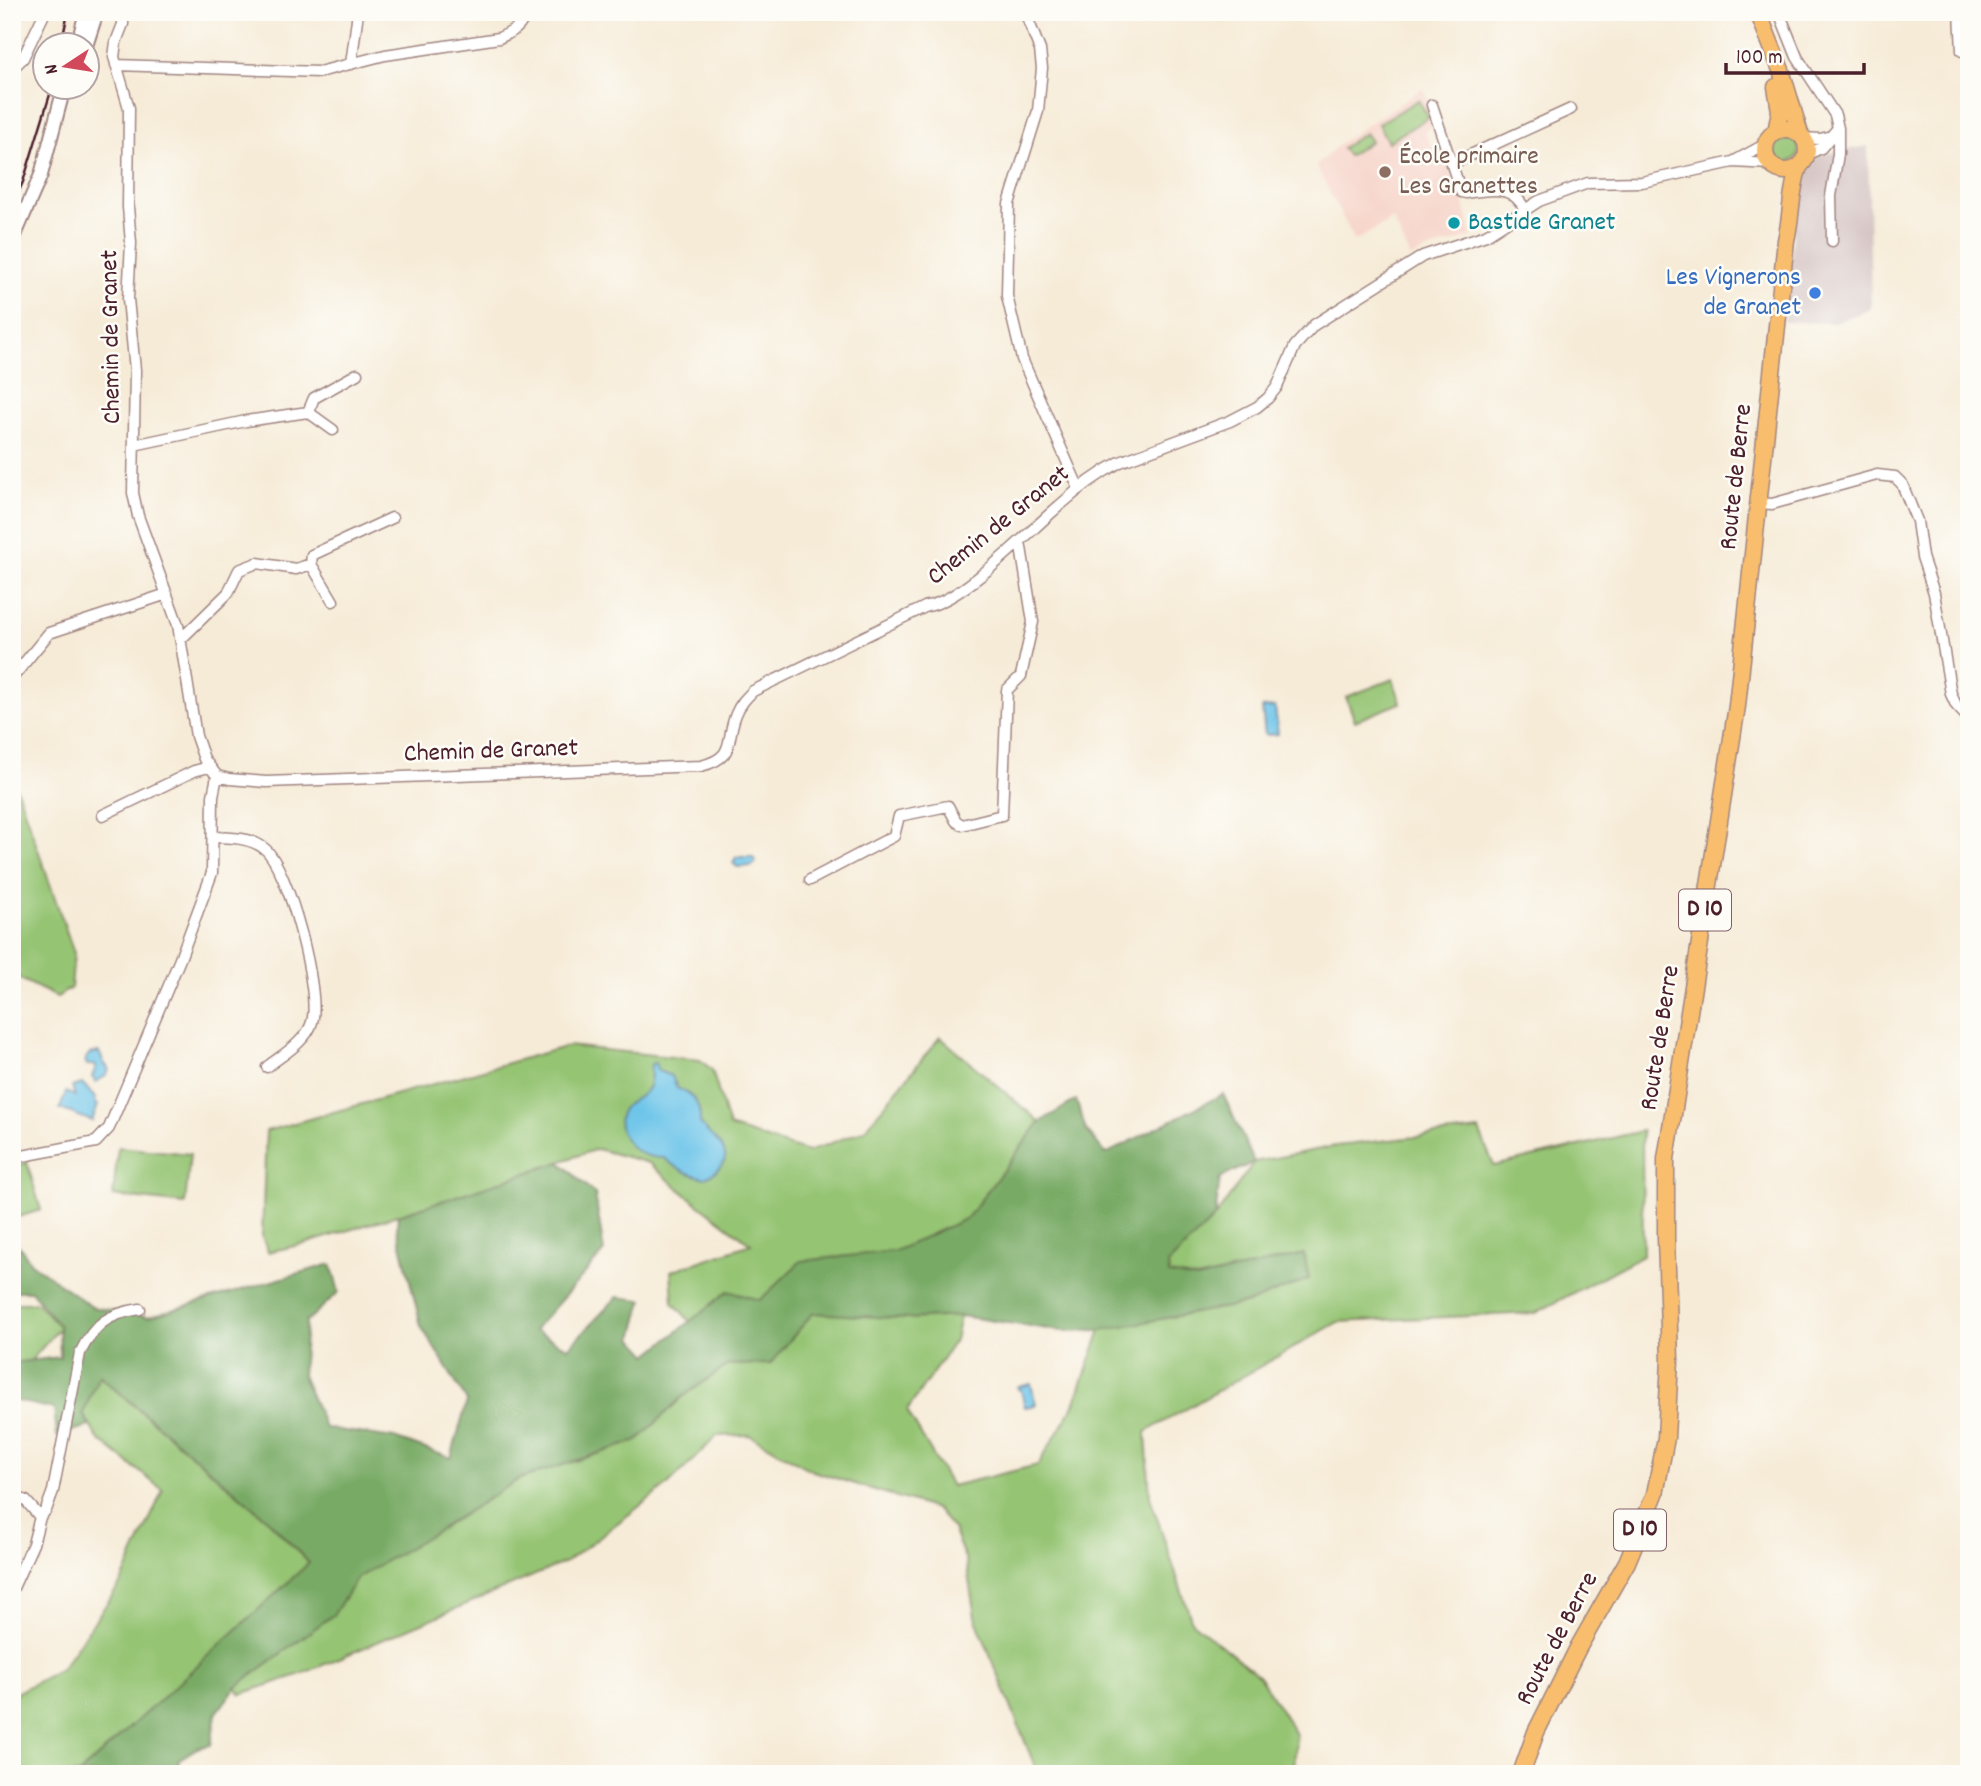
<svg xmlns="http://www.w3.org/2000/svg" width="1981" height="1786" viewBox="0 0 1981 1786" font-family="Dekko,sans-serif">
<rect width="100%" height="100%" fill="#fdfcf7"/>
<filter id="ink" filterUnits="userSpaceOnUse"><feTurbulence type="fractalNoise" baseFrequency=".0143" numOctaves="2"/><feDisplacementMap in="SourceGraphic" scale="14" xChannelSelector="R" yChannelSelector="G"/><feConvolveMatrix kernelMatrix="1 2 1 2 8 2 1 2 1" color-interpolation-filters="sRGB"/></filter>
<filter id="wash" filterUnits="userSpaceOnUse"><feTurbulence type="fractalNoise" baseFrequency=".00686" numOctaves="4" result="noise"/><feDisplacementMap in="SourceGraphic" scale="28" xChannelSelector="R" yChannelSelector="G"/><feGaussianBlur stdDeviation="1.57" result="paint"/><feColorMatrix in="noise" values="0 0 0 0 0 0 0 0 0 0 0 0 0 0 0 0 0 1.4 0 .05"/><feComposite in="paint" operator="in"/></filter>
<g filter="url(#wash)">
<rect width="100%" height="100%" fill="#f6ebd7"/>
<path fill="#f6d1c6" d="M1423,88L1434,117L1433,126L1425,132L1435,155L1442,152L1444,154L1464,204L1472,237L1429,249L1411,258L1393,219L1355,241L1316,166L1344,140Z"/>
<path fill="#d1bfbf" d="M1868,146L1871,309L1834,323L1784,322L1799,182L1820,155Z"/>
<path fill="#95c473" stroke="#70724f" stroke-width="2" d="M1418,100L1429,117L1388,142L1378,124Z
M1365,133L1371,141L1348,156L1342,148Z
M1775 150a12 12 0 1 1 24 0a12 12 0 1 1-24 0Z
M1393,679L1401,703L1355,721L1346,697Z
M12,775L74,953L71,988L57,997L20,979L12,969Z
M940,1037L1040,1122L967,1218L960,1316L955,1340L907,1411L951,1486L1038,1465L1074,1405L1101,1330L1215,1217L1254,1162L1336,1146L1479,1130L1494,1166L1642,1131L1643,1255L1536,1313L1338,1322L1146,1432L1150,1497L1192,1622L1259,1676L1296,1734L1294,1774H1038L975,1617L966,1561L953,1529L936,1509L813,1471L749,1435L717,1436L669,1484L566,1562L304,1673L241,1694L211,1654L79,1774H12V1695L61,1669L121,1583L163,1490L98,1439L83,1414L98,1375L268,1520L309,1563L442,1528L519,1479L636,1441L681,1398L728,1365L673,1302L671,1271L751,1244L685,1194L649,1163L597,1149L487,1187L308,1243L268,1252L262,1237L266,1131L568,1046L700,1060L712,1070L729,1127L808,1152L865,1130Z
M118,1147L190,1154L185,1204L113,1196Z
M27,1162L41,1210L12,1219V1167Z
M12,1303H37L60,1327L28,1364L12,1365Z"/>
<path fill="#78aa65" stroke="#616448" stroke-width="2" d="M1223,1094L1254,1162L1220,1178L1215,1217L1168,1264L1169,1274L1197,1279L1304,1254L1309,1279L1249,1303L1101,1330L1062,1331L960,1316L907,1319L813,1313L770,1364L728,1365L681,1398L637,1441L519,1479L442,1528L357,1578L334,1614L236,1687L216,1714L211,1745L197,1748L178,1760L181,1774H79L309,1563L268,1520L99,1375L83,1414L90,1426L57,1435L54,1409L12,1400V1363L60,1357L59,1326L31,1291H12V1241L20,1247L31,1263L92,1307L148,1317L331,1264L339,1292L306,1322L302,1375L325,1428L394,1438L451,1458L467,1401L421,1326L397,1228L398,1215L560,1162L595,1194L604,1252L534,1330L568,1348L617,1297L643,1300L633,1338L648,1355L728,1291L760,1300L801,1261L895,1251L967,1218L1040,1122L1076,1100L1086,1130L1106,1154Z"/>
<path fill="#6cc4e9" stroke="#5b728a" stroke-width="2" d="M1275,707L1278,734L1265,735L1262,708Z
M736,857H753L756,862L752,866L737,867L733,863Z
M99,1052L104,1063L109,1069L107,1075L96,1082L92,1077L96,1067L94,1065H87L85,1060L89,1054Z
M655,1063L658,1071L672,1076L677,1088C694,1095 701,1104 700,1123C714,1143 746,1155 705,1178C688,1174 677,1169 664,1158C655,1158 646,1157 637,1151C624,1143 613,1122 624,1108C630,1099 644,1098 649,1086C652,1079 650,1072 651,1064Z
M83,1084L96,1099L95,1103L98,1105L92,1121L60,1109L66,1092L75,1096L72,1087Z
M1031,1384L1036,1405L1025,1407L1021,1390H1019L1018,1387Z"/>
</g>
<g filter="url(#ink)">
<g fill="none" stroke-linecap="round" stroke-linejoin="round">
<g stroke="#a08581" stroke-width="13">
<path id="minor" d="M123,12V24L116,42L114,57L129,108L128,207L131,243L128,299L135,370L133,493L138,516L178,625L196,736L204,759L217,776L229,779L266,782L701,766C737,757 725,741 736,714C740,704 746,698 753,691L927,606C963,601 1029,531 1059,506C1078,489 1098,474 1120,462L1230,421L1257,407L1268,398L1277,387L1295,346L1314,325L1423,256L1486,235L1539,201L1588,183L1642,182L1733,162L1771,164
M1025,12L1040,50L1042,68L1038,111L1009,204L1007,296L1022,359L1079,489
M1779,12L1797,57L1835,115L1838,128L1821,148L1806,155
M1960,12L1962,51
M351,64L358,12
M116,65L319,72L385,55L499,38C512,32 522,28 525,12
M12,69L23,58L45,12
M1432,105L1461,192L1466,193C1489,189 1513,184 1525,210
M1803,138L1820,139L1832,136
M1733,162L1766,144
M1451,164L1571,109
M1832,241L1831,196L1838,154V128
M308,412L333,430
M134,445L246,421L308,412L314,398L357,374
M1759,503L1772,504L1877,475L1895,477L1902,484L1917,521L1922,557L1934,593L1951,694L1956,705L1969,719
M311,564L312,555L392,518
M181,639L228,593L239,570L257,563L296,569L311,564L333,601
M12,678L49,633L167,594
M103,815L194,771L209,767
M213,837C232,838 250,837 265,849C289,869 321,993 312,1022C307,1041 282,1055 267,1067
M810,880L894,836L899,816L948,806L956,821L962,825L1002,815L1007,690L1021,676L1033,622L1020,541
M12,1158L96,1142L109,1128L180,959L212,873L213,796L217,776
M12,1495L26,1501L40,1517
M12,1590L33,1544L40,1517L46,1510L53,1491L80,1353C95,1323 108,1314 140,1309"/>
</g>
<g stroke="#a08581" stroke-width="16">
<path id="tertiary" d="M77,46L86,12
M86,46L97,12
M12,242L41,175L64,88"/>
</g>
<g stroke="#a08581" stroke-width="19">
<path id="primary" d="M1758,12L1781,70L1800,134
M1765 150a21 21 0 1 1 42 0a21 21 0 1 1-42 0Z
M1776,132L1780,111L1776,87
M1521,1774L1536,1732L1578,1648L1627,1562L1655,1494L1666,1438L1670,1360L1666,1238V1159L1737,706L1786,240C1792,215 1790,191 1799,167"/>
</g>
<use href="#minor" stroke="#fff" stroke-width="10"/>
<use href="#tertiary" stroke="#fff" stroke-width="12"/>
<use href="#primary" stroke="#f9be6d" stroke-width="16"/>
<path stroke="#4a1f2b" stroke-width="2.5" d="M61,46L68,12
M12,206L23,182L52,88"/>
</g>
</g>
<circle fill="#8d6e63" stroke="#fdfcf7" stroke-width="2.5" cx="1385" cy="172" r="7"/>
<circle fill="#0f9aa8" stroke="#fdfcf7" stroke-width="2.5" cx="1454" cy="223" r="7"/>
<circle fill="#3f7fe0" stroke="#fdfcf7" stroke-width="2.5" cx="1815" cy="293" r="7"/>
<g text-anchor="middle" dominant-baseline="central" stroke-width="5" stroke-linejoin="round" paint-order="stroke">
<g fill="#fdfcf7" stroke="#806168" stroke-width="2">
<rect x="1679" y="889.5" width="52" height="41" rx="5"/>
<rect x="1614" y="1509.5" width="52" height="41" rx="5"/>
</g>
<g font-size="24" font-weight="bold" fill="#4a1f2b">
<text x="1705" y="910">D 10</text>
<text x="1640" y="1530">D 10</text>
</g>
<g font-size="26" fill="#785e54" stroke="#fdfcf7" text-anchor="start">
<text x="1399" y="157">École primaire<tspan x="1399" dy="30">Les Granettes</tspan></text>
</g>
<g font-size="26" fill="#0d838f" stroke="#fdfcf7" text-anchor="start">
<text x="1468" y="223">Bastide Granet</text>
</g>
<g font-size="26" fill="#366cbe" stroke="#fdfcf7" text-anchor="end">
<text x="1801" y="278">Les Vignerons<tspan x="1801" dy="30">de Granet</tspan></text>
</g>
<g font-size="26" fill="#4a1f2b" stroke="#fdfcf7">
<text transform="translate(112 337) rotate(-91)">Chemin de Granet</text>
<text transform="translate(1737 477) rotate(-84)">Route de Berre</text>
<text transform="translate(999 526) rotate(-39)">Chemin de Granet</text>
<text transform="translate(491 752) rotate(-2)">Chemin de Granet</text>
<text transform="translate(1661 1038) rotate(-81)">Route de Berre</text>
<text transform="translate(1558 1639) rotate(-62)">Route de Berre</text>
</g>
</g>
<rect width="1981" height="1786" fill="none" stroke="#fdfcf7" stroke-width="42"/>
<g transform="translate(66 66) rotate(258)"><circle r="33" fill="#fdfcf7" stroke="#b5a4a5" stroke-width="2"/>
<path d="M0-5L12 26L0 18L-12 26Z" fill="#d1495b"/>
<text y="-10" font-size="19" font-weight="bold" text-anchor="middle" fill="#4a1f2b">N</text>
</g>
<path d="M1726 63v10h138v-10" fill="none" stroke="#4a1f2b" stroke-width="3.5"/>
<text x="1736" y="63" font-size="21" fill="#4a1f2b" stroke="#fdfcf7" stroke-width="5" paint-order="stroke">100 m</text>
</svg>
